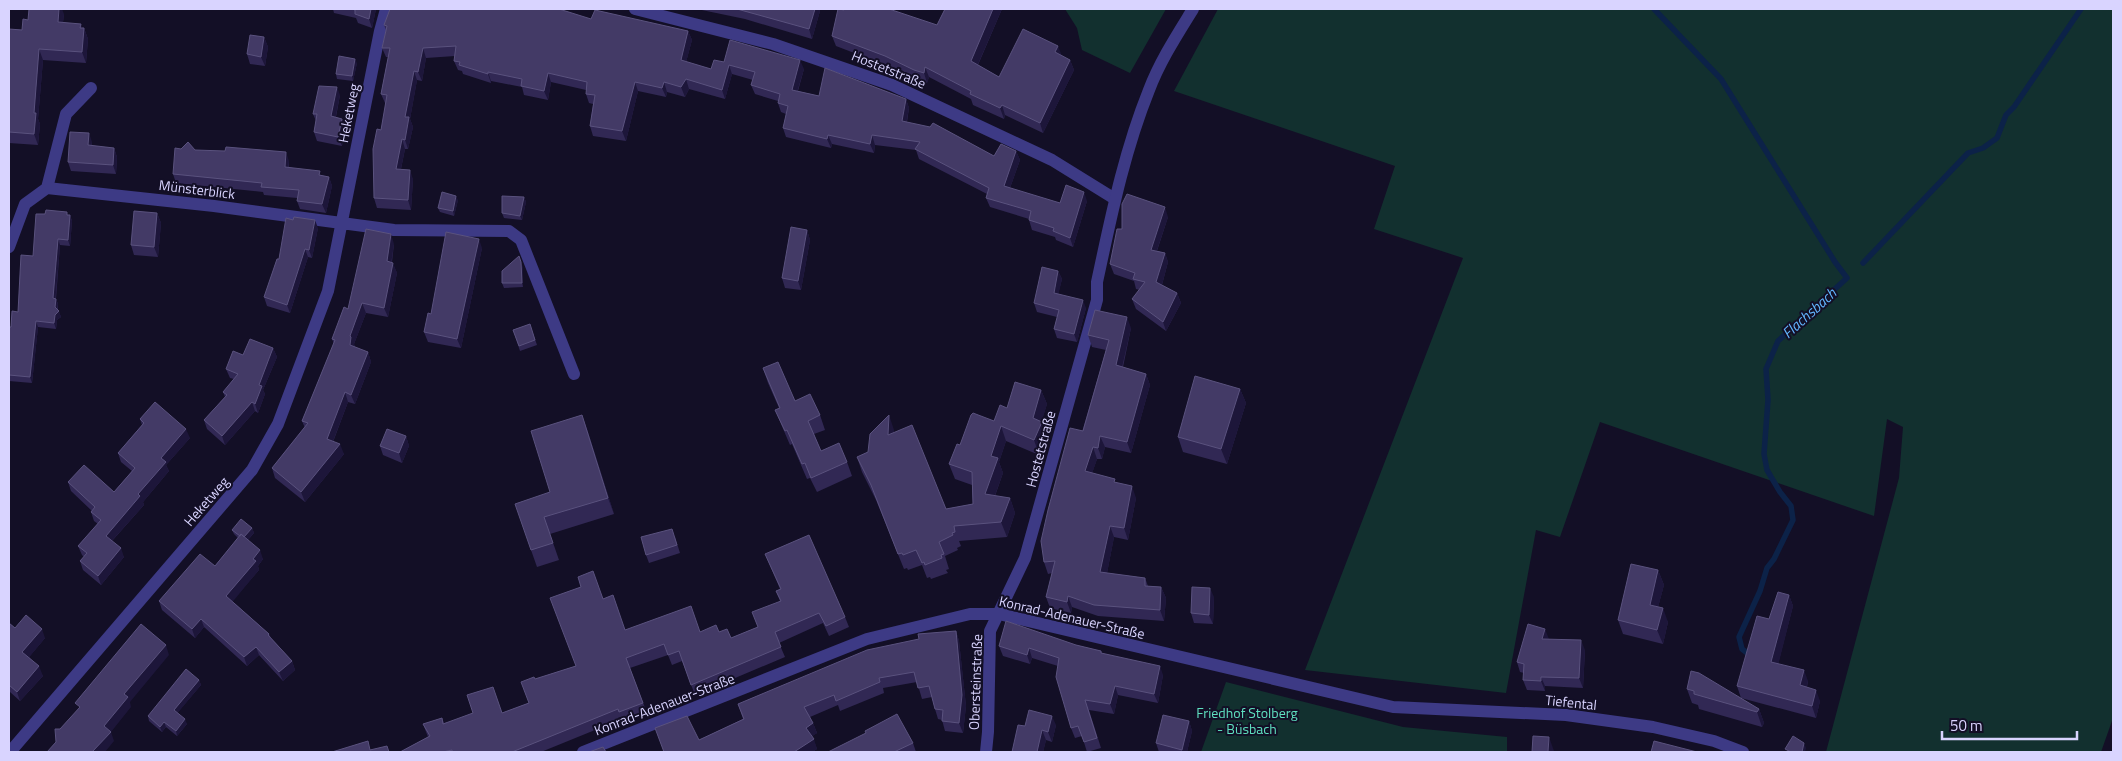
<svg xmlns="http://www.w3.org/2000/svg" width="2122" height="761" viewBox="0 0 2122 761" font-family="'Titillium Web',sans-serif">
<rect width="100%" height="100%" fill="#130f26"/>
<path fill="#12302f" d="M1065,9H1166L1130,73L1082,50L1077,28Z
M1218,9H2113V718L2101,752H1826L1899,478L1903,427L1887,419L1874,516L1600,422L1560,537L1536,530L1506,693L1305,670L1463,258L1374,229L1395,166L1174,91Z
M1226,682L1403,727L1507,737V752H1201Z"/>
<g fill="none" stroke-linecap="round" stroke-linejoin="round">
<path stroke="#0c2248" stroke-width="5.5" d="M1654,9L1721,79L1835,262L1847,278L1778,341L1766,369L1768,400L1764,454L1767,470L1780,492L1791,506L1793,520L1774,559L1767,568L1760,591L1739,637L1742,649L1751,656
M1863,263L1968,153L1983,148L1997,138L2006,115L2014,107L2081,9"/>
<path stroke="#3d3a85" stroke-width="12" d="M635,9L773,44L892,85L1052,160L1115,199
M47,188L214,206L394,230L509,231L521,240L574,374
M9,247L25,204L47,188L66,114L91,88
M10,752L252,470L278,424L328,291L380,31L386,9"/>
<path stroke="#3d3a85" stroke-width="12" d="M583,752L867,639L970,614H999L1393,707L1566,715L1653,727L1714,741L1743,752
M986,752L988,732L990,631L1025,558L1097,300V282C1111,217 1124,152 1149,90C1160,61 1177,35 1193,9"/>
</g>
<path fill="#312854" d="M333,9H376L372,28L358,23L356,18L334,13Z
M697,9H819L820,11L812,39L745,19Z
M945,9H1002L978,65L999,77L1062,56L1070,60L1074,70L1043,133L1005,115L1004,119L973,105L971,99L929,77L927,83L918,80L888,66L836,46L832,36L844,10L937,25Z
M64,14L63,22L84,28L88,39L86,63L43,60L38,119L40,124L38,145L9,143V29L22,30L28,20Z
M591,19L688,31L692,40L686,62L711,69L724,62L804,69L798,91L819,96L906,99L909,108L907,122L994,156L1016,151L1020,160L1010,188L1060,203L1087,201L1073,247L1056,240L1055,237L1032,230L1029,220V219L990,207L986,198L987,194L919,159L916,150L875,145L874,153L832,144L831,148L786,137L783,128L786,114L781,112L778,103V101L755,94L751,85L753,80L732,74L725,99L689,89L685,97L667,92L666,97L638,91L626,141L593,136L590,126L593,104L589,103L586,94V90L551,82L548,100L524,95L522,87L491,81V83L463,74L462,71L458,70L454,61L455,56L426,58L422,81L417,80L410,119L413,127L408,149H405L401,169L413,179L411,210L377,208L374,198L381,130L386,103H385L381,94L388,57H386L382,48L386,30L384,25Z
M264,37L268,47L265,66L250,64L247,54Z
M357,63L353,81L337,79L336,74Z
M340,95L336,117L342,119L345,127L342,146L317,141L314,132L316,121L313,114Z
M92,142V146L114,148L117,157L116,174L71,171L68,162Z
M195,150L289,161V167L329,177L332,186L326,213L300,209L297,201V198L264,195L263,192L176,183L173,174Z
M524,197L526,202L522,220L504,218L502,213Z
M458,200L454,216L440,212L438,208Z
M157,213L161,223L158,257L134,255L131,245Z
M45,214L70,215L72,221L70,246L60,245L56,299L58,304V310L61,317L57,320L56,329L38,327L32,383L9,381V327H11L18,312L33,256Z
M1168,217L1157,251L1165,253L1168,262L1162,285L1177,293L1181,303L1166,331L1136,309L1132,299L1140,290L1136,289L1134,281L1114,274L1110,264L1122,229Z
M318,228L312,258L308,257L290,313L267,306L264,297L279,259Z
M807,230L810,240L801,290L785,288L782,278Z
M394,244L392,262L397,273L388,317L366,313L354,344L355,347L368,352L371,362L355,404L348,402L333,442L344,454L305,502L275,478L272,468L305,428L302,421L334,344L332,339L348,309Z
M482,248L461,348L428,342L424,332L431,314Z
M523,267V287L504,288L502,283Z
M1058,271L1062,279L1058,294L1086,308L1077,342L1057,338L1054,329L1057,317L1037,312L1034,303Z
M530,324L537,345L520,351L513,330Z
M1131,328L1123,367L1146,374L1150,385L1131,453L1105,447L1102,459H1097L1092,473L1116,483L1136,498L1128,540L1114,537L1107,573L1145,578L1148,586L1161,587L1166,598L1164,621L1098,616L1072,607L1071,613L1050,608L1046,597L1052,573L1048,574L1044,562L1106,350L1092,347L1088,335Z
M273,348L277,357L263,390L265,394L258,413L255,411L225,445L207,429L204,420L225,397L223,392L234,379L230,378L226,369L243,355Z
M763,368L795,401L820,415L825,430L814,434L821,451L847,462L852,476L817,492L810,478L807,479L792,444L790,445L775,410L779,408L768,383Z
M1240,389L1246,403L1227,464L1183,452L1178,437Z
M1041,390L1047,404L1041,422L1047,437L1039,455L1006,441L999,462L1003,473L995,496L1010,498L1015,513L1007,537L959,541L961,546L957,548L958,550L945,556L949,569L946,570L948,573L931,579L930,577L927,578L922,565L908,570L907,568L904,569L876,500L862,472L857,457L868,452L894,430V433L946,509L973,504L972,485L955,479L949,464L960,445L994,421L1007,408Z
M582,415L588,432L614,514L550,534L559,560L537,567L531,550L550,492Z
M140,419L190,438L166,465L169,471L143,502L144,505L112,541L124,557L101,585L83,570L80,561L84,557L82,555L78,546L98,524L94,521L91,512L92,511L71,491L68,482L114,492L132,471L121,462L118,453L142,425Z
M406,436L409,446L402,463L383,455L380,446Z
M252,528L254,533L248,540L263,559L258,566L259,570L232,601L269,634L271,638L292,661L295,670L283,681L259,655L247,666L204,627L195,638L162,610L159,601L215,566L238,538L234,534L232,530Z
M675,537L680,553L649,563L646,555Z
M765,554L845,617L849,627L829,636L823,623L779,643L785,657L695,695L682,661L672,665L668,655L630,668L647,713L623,722L622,719L541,752H400L428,737L423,724L442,718L444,723L502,713L529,703L535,679L576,666L603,599L625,630L719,632L731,638L758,627L780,601L776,591L780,589Z
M1658,570L1664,585L1658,607L1668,622L1663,644L1623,634L1618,620Z
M1789,595L1793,606L1778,664L1808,681L1807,687L1820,701L1816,718L1741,698L1737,686L1769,619Z
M1214,597L1213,624L1194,623L1191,613Z
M9,623L15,628L45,638L29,657L43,676L20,701L10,692L9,694Z
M956,631L959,641L966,706L963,733L945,731L942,720L938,719L935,709L932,697L922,699L917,682L883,688L884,693L840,711L838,705L810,717L813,723L817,733L812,736L817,749L812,752H664L699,740L743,719L738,704Z
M1549,639L1585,650L1583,688L1545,686V691L1527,690L1523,680L1524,673L1520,672L1517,662Z
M1076,645L1101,651L1102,653L1163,675L1158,703L1118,695L1114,714L1089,710L1101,748L1087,752L1082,736L1075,738L1071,728L1058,666L1032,658L1030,664L1003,656L999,646Z
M199,680L201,685L177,713L187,724L177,736L166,727L162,732L149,721L148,716Z
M1687,689L1759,709L1764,723L1762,727L1699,709L1698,705L1692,703Z
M1189,721L1192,731L1187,752H1159L1156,743Z
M1056,725L1052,742L1046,740L1043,752H1012L1025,726Z
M913,743L916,752H828Z"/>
<path fill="#1d163a" d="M59,9H62L64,14L62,33L58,22Z
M371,9H376L372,28L369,19Z
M815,9H819L820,11L812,39L809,29Z
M993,9H1002L975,71L971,61Z
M81,24L84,32V28L88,39L86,63L82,52Z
M688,31L692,40L684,70L681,60Z
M264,37L268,47L265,66L261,57Z
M1058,46L1062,56L1055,52Z
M423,48L426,58L422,81L418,72Z
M39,49L43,60L38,119L40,124L38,145L34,134V113Z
M355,59L357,63L353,81L352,76Z
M800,60L804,69L795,99L792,90Z
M1070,60L1074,70L1043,133L1040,123Z
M729,65L732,74L725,99L722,90Z
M925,67L929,77L927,83L924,73Z
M414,71L417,80L410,119L413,127L408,149L405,140V117Z
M488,72L491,81V83L488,74Z
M548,73L551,82L548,100L544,91Z
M686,79L689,89L685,97L681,87Z
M635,82L638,91L626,141L622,131Z
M664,82L667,92L666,97L662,88Z
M337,87L340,95L334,125L331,116Z
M906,99L909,108L905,130L902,121Z
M1002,105L1005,115L1004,119L1000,108Z
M342,119L345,127L342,146L338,137Z
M89,133L92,142L91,154L88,145Z
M828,135L832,144L831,148L827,139Z
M872,135L875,145L874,153L870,144Z
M402,139L405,149L399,178L396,169Z
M114,148L117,157L116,174L113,165Z
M1016,151L1020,160L1007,196L1004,186Z
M286,152L289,161L288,175L285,167Z
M410,170L413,179L411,210L408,200Z
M329,177L332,186L326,213L322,204Z
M1084,192L1087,201L1073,247L1070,238Z
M456,196L458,200L454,216L453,211Z
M524,197L526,202L522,220L520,216Z
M1165,207L1168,217L1154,259L1151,250Z
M157,213L161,223L158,257L154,247Z
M70,215L72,221L70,246L68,240Z
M315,220L318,228L312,258L309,250Z
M807,230L810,240L801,290L798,281Z
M391,234L394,244L390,271L387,261Z
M58,239L60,245L55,304L53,298Z
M479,239L482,248L461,348L457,339Z
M305,249L308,257L290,313L287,305Z
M1165,253L1168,262L1160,292L1156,282Z
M521,262L523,267V287L522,283Z
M393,263L397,273L388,317L384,308Z
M1058,271L1062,279L1057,301L1054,293Z
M1177,293L1181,303L1166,331L1163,322Z
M56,299L58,304L57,312L59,311L61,317L57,320L56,329L54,323Z
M1083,300L1086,308L1077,342L1074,334Z
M362,303L366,313L354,344L355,347L350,345V336Z
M1127,317L1131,328L1120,376L1116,365Z
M36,321L38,327L32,383L30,377Z
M273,348L277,357L263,390L265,394L258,413L255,404L259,385Z
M368,352L371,362L355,404L351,395Z
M1146,374L1150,385L1131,453L1127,442Z
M1240,389L1246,403L1227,464L1221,449Z
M1041,390L1047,404L1040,427L1042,422L1047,437L1039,455L1034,440L1033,418Z
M345,392L348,402L330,449L327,439Z
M252,402L255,411L225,445L222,436Z
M582,415L588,432L614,514L608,498Z
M889,415L894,430L893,450L888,435Z
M1001,426L1006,441L999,462L1003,473L990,509L985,494L991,456Z
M186,429L190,438L166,465L169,471L143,502L144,505L109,544L106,536L138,494L161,458Z
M406,436L409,446L402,463L399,453Z
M1100,436L1105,447L1102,459L1098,448Z
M340,444L344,454L305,502L301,492Z
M1093,447L1097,459L1089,483L1085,471Z
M1132,486L1136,498L1128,540L1124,528Z
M1010,498L1015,513L1007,537L1001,522Z
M1110,526L1114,537L1105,584L1100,572Z
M252,528L254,533L245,543L243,538Z
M121,548L124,557L101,585L98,576Z
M260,550L263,559L258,566L259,570L230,605L226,596L253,559Z
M1658,570L1664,585L1655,619L1650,605Z
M1161,587L1166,598L1164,621L1160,610Z
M1210,588L1214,597L1213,624L1209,615Z
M1789,595L1793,606L1776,674L1771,662Z
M1068,596L1072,607L1071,613L1067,602Z
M1663,608L1668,622L1663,644L1657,630Z
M201,619L204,627L195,638L192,629Z
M42,629L45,638L26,661L22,652Z
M1545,629L1549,639H1542Z
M956,631L959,641L966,706L963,733L959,723Z
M1581,640L1585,650L1583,688L1579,678Z
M166,645L169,655L130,702L131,707L111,732L114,741L105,752H92L104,726L124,694Z
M256,647L259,655L247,666L244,657Z
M1029,648L1032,658L1030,664L1027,655Z
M292,661L295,670L283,681L279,672Z
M39,666L43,676L20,701L17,692Z
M1160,666L1163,675L1158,703L1154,694Z
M1804,670L1808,681L1804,697L1800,685Z
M1541,677L1545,686V691L1541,681Z
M199,680L201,685L176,715L174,710Z
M1115,686L1118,695L1114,714L1110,704Z
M1816,690L1820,701L1816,718L1812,706Z
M1759,709L1764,723L1762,727L1757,712Z
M1052,716L1056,725L1052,742L1048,732Z
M185,719L187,724L177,736L176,731Z
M1189,721L1192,731L1187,752H1183L1182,750Z
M164,722L166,727L162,732L160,727Z
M813,723L817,733L810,738L806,728Z
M1042,730L1046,740L1043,752H1037Z
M1549,737L1554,751V752H1548Z
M814,739L817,749L812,752H794Z
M1804,743L1806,748L1805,752H1802Z"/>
<path fill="#433a66" stroke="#5a527e" d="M29,9H59L58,22L81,24L80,28H84L82,52L39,49L34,113H36L34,134L9,132V29L22,30L23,19L28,20Z
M352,9H371L369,19L355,14V10Z
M390,9H559L591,19L595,10L688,31L681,60L711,69L714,60L724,62L730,40L800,60L792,90L819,96L825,68L906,99L902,121L930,127L933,123L994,156L1001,144L1016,151L1004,186L1060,203L1066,185L1084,192L1070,238L1053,231L1054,228L1029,220L1031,211L986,198L989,188L915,149L920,142L872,135L870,144L828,135L827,139L783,128L788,106L778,103L780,94L751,85L755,72L729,65L722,90L686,79L681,87L664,82L662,88L635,82L622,131L590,126L595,95L586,94L587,82L548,73L544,91L521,86L522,79L488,72V74L459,65L460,62L454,61L456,46L423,48L418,72L414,71L405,117H409L405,140L402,139L396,169L410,170L408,200L374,198L373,149L377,129L381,130L387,95L381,94L390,48H382L387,26L384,25Z
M737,9H815L809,29Z
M838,9L844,10L845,9H889L937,25L945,9H993L971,61L999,77L1023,29L1058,46L1055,52L1070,60L1040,123L1002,105L1000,108L970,94L971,91L925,67L924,73L914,70L885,56L832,36Z
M250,35L264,37L261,57L247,54Z
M339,56L355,59L352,76L336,74Z
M319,86L337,87L331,116L342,119L338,137L314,132L317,114H313Z
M70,132L89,133L88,145L114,148L113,165L68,162Z
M188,142L195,150L225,151L226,147L286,152L285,167L320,171L319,175L329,177L322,204L297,201L299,190L261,187L262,183L173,174L175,148L181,149Z
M442,192L456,196L453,211L438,208Z
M1127,194L1165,207L1151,250L1165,253L1156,282L1177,293L1163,322L1132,299L1145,282L1133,279L1135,273L1110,264L1117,229H1122V204Z
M502,196L524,197L520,216L502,213Z
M46,210L67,212V215H70L68,240L58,239L53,298L56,299L55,307L59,311L55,315L54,323L36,321L30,377L9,375V327H11L12,311L18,312L21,255L33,256L36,214H45Z
M134,211L157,213L154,247L131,245Z
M294,217L315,220L309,250L305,249L287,305L264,297L277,259H279L286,218L293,220Z
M791,227L807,230L798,281L782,278Z
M366,229L391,234L387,261L393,263L384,308L362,303L350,336L351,337L350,345L368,352L351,395L345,392L327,439L340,444L301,492L272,468L308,423L302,421L335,340L332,339L344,307L348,309Z
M446,232L479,239L457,339L424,332L428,313L431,314Z
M519,256L521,262L522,283H502V271Z
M1042,267L1058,271L1054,293L1083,300L1074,334L1054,329L1059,310L1034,303Z
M1095,310L1127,317L1116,365L1146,374L1127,442L1100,436L1098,448L1093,447L1085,471L1115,479L1114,482L1132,486L1124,528L1110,526L1100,572L1145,578V586L1161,587L1160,610L1094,605L1068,596L1067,602L1046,597L1055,561L1044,562L1041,541L1048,510L1070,428L1083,431L1109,340L1088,335Z
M530,324L535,340L519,346L513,330Z
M250,339L273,348L259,385L262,386L255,404L252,402L222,436L204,420L227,395L223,392L238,374L226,369L233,351L243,355Z
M778,362L795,401L810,394L820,415L808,421L821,451L839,443L847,462L811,478L805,463L802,464L787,430L785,431L775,410L780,408L763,368Z
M1195,376L1240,389L1221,449L1178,437Z
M1015,382L1041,390L1033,418L1042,422L1034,440L1001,426L991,456L998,458L985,494L1010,498L1001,522L954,526L955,532L952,533L953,535L939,542L944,554L941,555L942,558L925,565L924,562L922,563L916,550L903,555L902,553L898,554L871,485L857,457L868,452L870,434L889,415L888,435L912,425L946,509L973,504L972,472L949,464L957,444L960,445L971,415L973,413L994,421L1000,405L1007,408Z
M155,402L186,429L161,458L166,462L138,494L140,496L106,536L121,548L98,576L80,561L87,553L78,546L101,520L91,512L95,507L68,482L84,465L114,492L135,468L118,453L144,423L140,419Z
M582,415L608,498L544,517L553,543L531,550L515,504L550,492L531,431Z
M387,429L406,436L399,453L380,446Z
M241,519L252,528L244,537L241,534L240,536L232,530Z
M672,529L677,545L646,555L641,537Z
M241,534L260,550L253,559L256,561L226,596L269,634L268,635L292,661L279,672L256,647L244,657L201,619L192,629L159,601L200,554L215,566Z
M809,535L845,617L826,626L819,613L775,632L781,647L691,685L679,651L668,655L664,644L626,658L643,703L619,712L618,709L512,752H452V750L443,752H400L430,736L423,724L442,718L443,724L473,713L467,695L493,687L502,713L529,703L521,682L534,677L535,679L576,666L550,598L581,587L578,577L593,571L603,599L613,595L625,630L691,606L700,632L716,625L719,632L727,629L731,638L758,627L752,612L781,601L776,591L781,589L765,554Z
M1631,564L1658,570L1650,605L1663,608L1657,630L1618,620Z
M1192,587L1210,588L1209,615L1191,613Z
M1778,592L1789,595L1771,662L1804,670L1800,685L1816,690L1812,706L1737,686L1757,616L1769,619Z
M26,615L42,629L22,652L39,666L17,692L9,685V623L15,628Z
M1006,621L1076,645L1101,651V653L1160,666L1154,694L1115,686L1110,704L1085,700L1097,738L1084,742L1078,726L1071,728L1056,677L1059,658L1029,648L1027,655L999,646Z
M141,624L166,645L124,694L128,697L104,726L111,732L92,752H47L56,742L55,729H60L80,707L75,703Z
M1528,624L1545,629L1542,639L1581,640L1579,678L1541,677V681L1523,680L1524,664L1517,662Z
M956,631L962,695L959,723L942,721L943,710L935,709L929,686L918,688L914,672L879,678L880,682L836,701L834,695L804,707L813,723L806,728L814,739L794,752H664L655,728L687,716L699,740L744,719L738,704L867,650L919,639L918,634Z
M186,669L199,680L174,710L185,719L176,731L164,722L160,727L148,716Z
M1691,671L1699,673L1759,709L1757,712L1694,694V691L1687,689Z
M1029,710L1052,716L1048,732L1042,730L1037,752H1012L1018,725L1025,726Z
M897,714L913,743L894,752H828L866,733L865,731Z
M1163,715L1189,721L1182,750L1156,743Z
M1533,736L1549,737L1548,752H1532Z
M1793,736L1804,743L1802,752H1791L1785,749Z
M368,741L370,750L387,746L389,752H332Z
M1654,741L1697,752H1651Z
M603,747L606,752H589Z"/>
<g text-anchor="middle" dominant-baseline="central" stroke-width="4" stroke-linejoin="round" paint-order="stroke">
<g font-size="14" fill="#d9d4ff" stroke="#130f26">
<text transform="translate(889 69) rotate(22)">Hostetstraße</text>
<text transform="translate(348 113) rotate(-79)">Heketweg</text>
<text transform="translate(197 189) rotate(7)">Münsterblick</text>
<text transform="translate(1040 449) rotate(-75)">Hostetstraße</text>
<text transform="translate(206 501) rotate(-49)">Heketweg</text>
<text transform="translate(1072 617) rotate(13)">Konrad-Adenauer-Straße</text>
<text transform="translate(975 682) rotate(-88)">Obersteinstraße</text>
<text transform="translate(1571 702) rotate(6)">Tiefental</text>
<text transform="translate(664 704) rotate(-21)">Konrad-Adenauer-Straße</text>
</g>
<g font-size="14" fill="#5fe0c0" stroke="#130f26">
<text x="1247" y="712">Friedhof Stolberg<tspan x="1247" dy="16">- Büsbach</tspan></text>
</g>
<g font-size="15" font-style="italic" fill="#62b6ff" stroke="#130f26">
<text transform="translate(1809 313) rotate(-42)">Flachsbach</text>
</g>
</g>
<rect width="2122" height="761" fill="none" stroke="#d9d4ff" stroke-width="20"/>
<path d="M1942 731v8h135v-8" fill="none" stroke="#d9d4ff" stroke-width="2.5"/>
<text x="1950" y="731" font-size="15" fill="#d9d4ff" stroke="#130f26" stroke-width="4" paint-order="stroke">50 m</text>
</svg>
